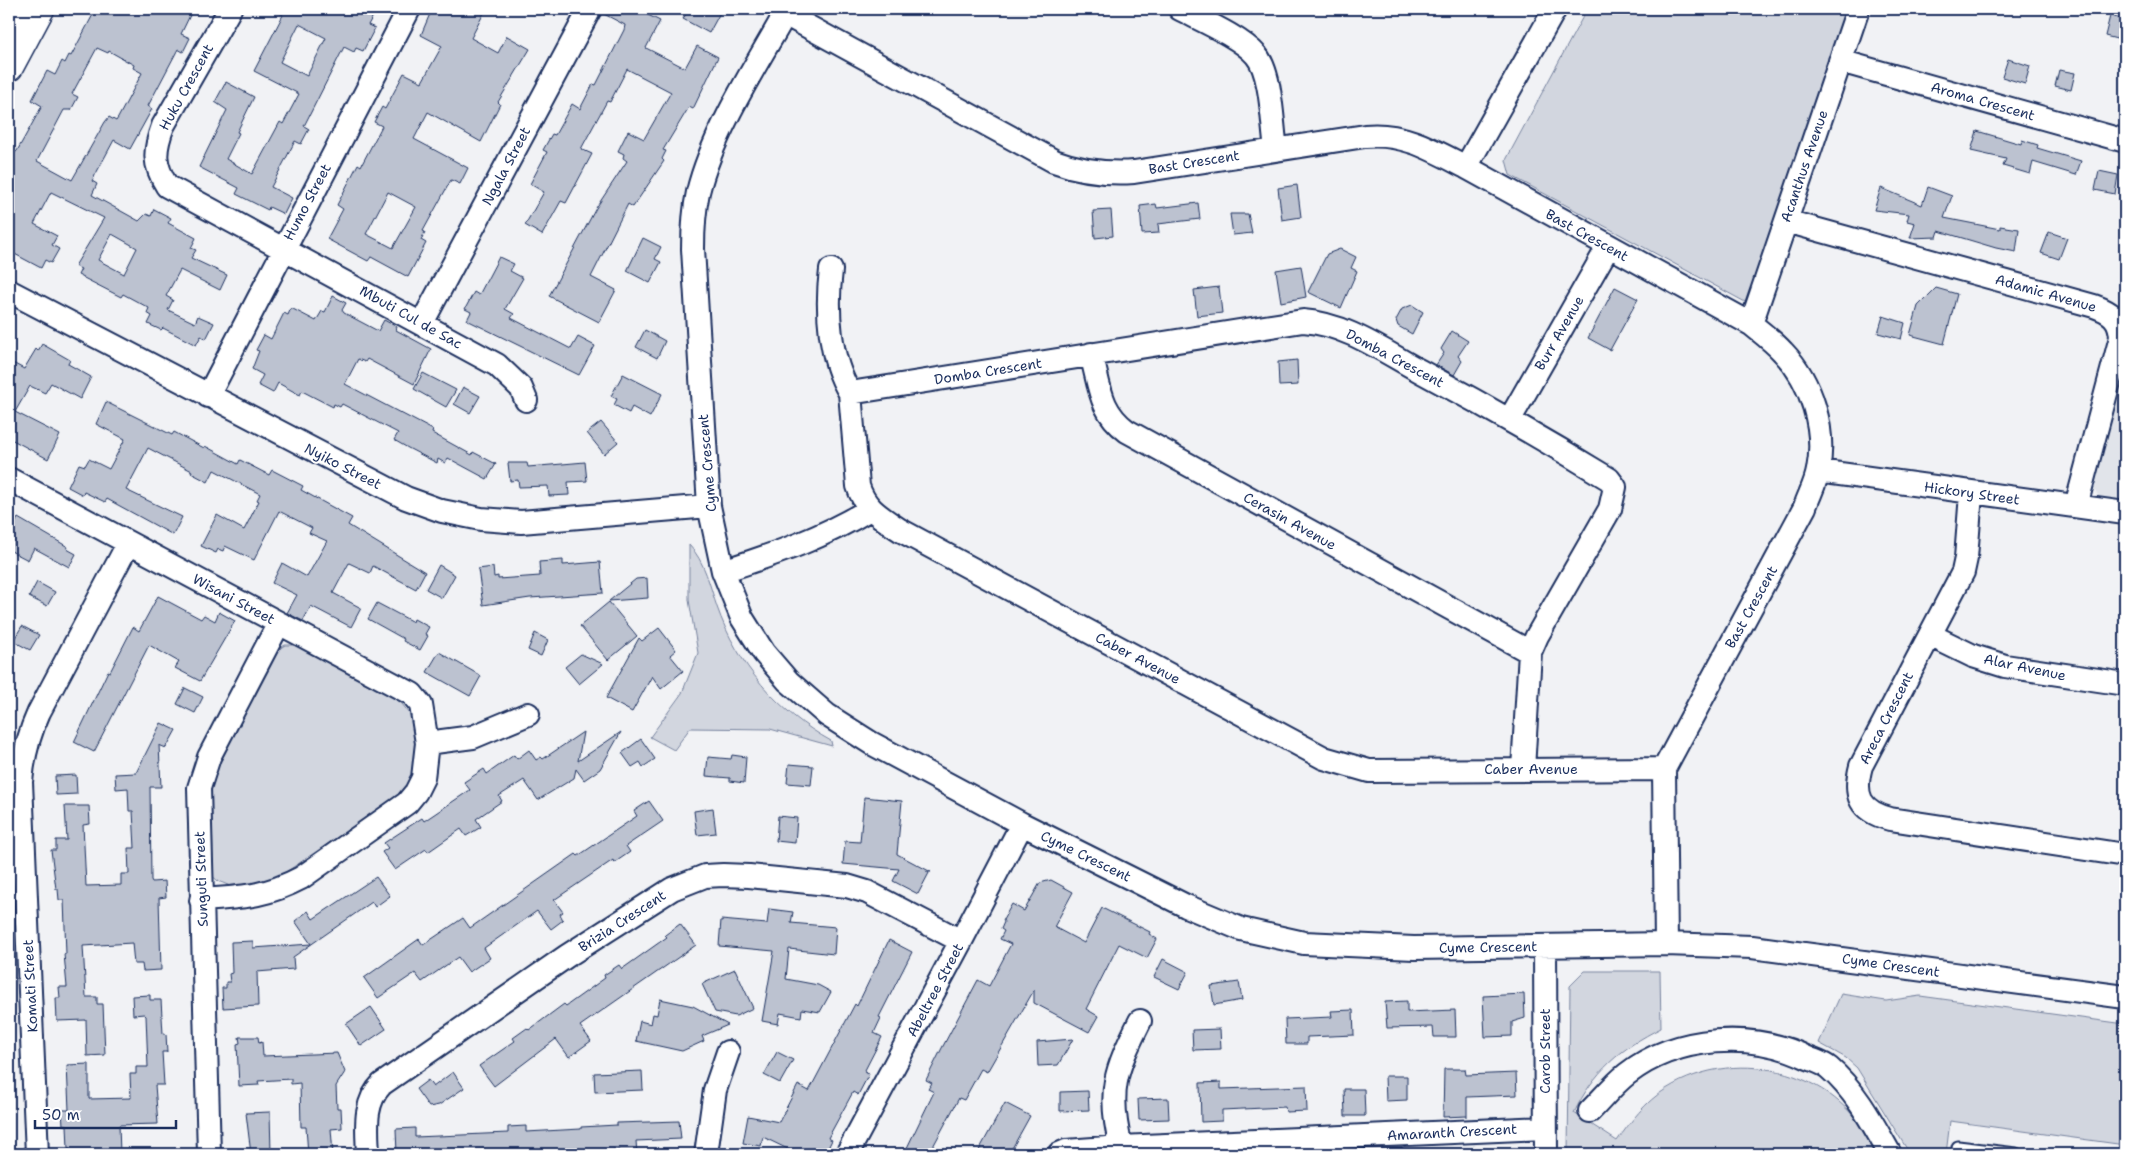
<svg xmlns="http://www.w3.org/2000/svg" width="2134" height="1163" viewBox="0 0 2134 1163" font-family="'Shantell Sans',sans-serif">
<rect width="100%" height="100%" fill="#f1f2f5"/>
<filter id="ink" filterUnits="userSpaceOnUse"><feTurbulence type="fractalNoise" baseFrequency=".02" numOctaves="2"/><feDisplacementMap in="SourceGraphic" scale="10" xChannelSelector="R" yChannelSelector="G"/><feConvolveMatrix kernelMatrix="1 2 1 2 8 2 1 2 1" color-interpolation-filters="sRGB"/></filter>
<g filter="url(#ink)">
<path fill="#e1e4ea" d="M2125,360V500L2098,496L2091,481Z"/>
<path fill="#d2d6df" stroke="#76829e" d="M1587,9H1850L1747,303L1510,175L1506,160Z
M689,545C705,561 710,587 717,607C737,664 778,712 831,741L832,746L770,729L690,728L674,750L650,737L682,693L698,653L689,600Z
M285,645H307L398,699L410,714L417,730L419,754L408,790L277,878L253,885L233,887L218,881L210,874L207,861L210,778L273,653Z
M1585,971H1660L1661,1028C1621,1048 1593,1072 1574,1113L1617,1141C1631,1121 1645,1102 1666,1089C1740,1043 1843,1072 1877,1154H1568L1570,986Z
M1841,994L1886,1001L1920,996L2125,1024V1145L1950,1121L1946,1154H1910L1857,1068L1846,1058L1819,1043Z"/>
<path fill="#bcc2d0" stroke="#1b2f5e" fill-rule="evenodd" d="M96,9H193L181,34L190,38L183,52L178,49L148,106L152,109L130,149L114,140L92,181L97,184L92,195L139,221L146,214L151,216L154,209L171,218L168,223L196,238L191,248L196,250L191,258L227,275L220,290L180,270L166,296L173,300L168,310L195,323L198,316L214,323L206,339L201,336L196,345L163,328L161,330L148,324L152,316L147,313L149,308L123,294L121,297L78,275L81,269L75,266L104,218L51,192L34,224L57,236L52,245L59,249L51,263L45,260L41,268L9,251V150L15,153L17,151L42,106L32,100L47,71L55,75L62,61L65,63L69,55L71,56ZM97,48L108,53L109,51L134,65L133,68L142,73L118,118L116,121L109,117L105,122L72,180L37,161L64,110H71L78,97L72,94ZM112,234L137,248L124,274L98,260Z
M271,9H377L368,25L375,28L363,51L356,48L354,52L344,47L304,126L309,129L301,144L295,141L271,187L292,198L284,214L269,207L268,210L236,194L239,188L199,167L227,110L215,102L226,82L254,97L237,132L239,133L226,159L252,174L280,122L283,124L299,94L254,71L283,15ZM299,24L326,38L307,76L280,62Z
M432,9H486L471,38L498,53L507,36L530,49L498,102L500,104L481,142L428,112L414,139L468,168L460,184L451,180L423,231L425,232L421,240L426,243L408,277L371,257L368,261L327,239L343,209L337,205L358,164L361,166L382,126L374,122L382,107L385,109L404,73L422,82L442,46L421,35ZM388,192L416,207L393,248L366,234Z
M603,9H636L660,21L646,48L685,68L697,46L718,57L693,109L689,107L663,150L666,151L662,159L664,161L633,207L628,204L591,277L616,290L599,322L549,296L596,208L627,161L623,158L624,154L618,151L628,131L644,139L671,92L627,69L610,102L607,101L581,149L592,154L566,203L561,201L542,235L525,225L544,192L530,184L547,152L543,150L552,134L555,135L572,104L580,109L593,84L596,85L624,30L625,25L602,13Z
M689,9H722L709,33L683,19Z
M2110,16L2125,20V41L2105,36Z
M2008,59L2030,66L2025,84L2002,77Z
M2059,70L2075,73L2071,90L2055,86Z
M1977,131L2021,144L2022,140L2038,145L2037,148L2081,161L2076,175L2033,162L2030,174L2003,166L2006,159L1971,151Z
M2099,171L2118,175L2115,194L2095,190Z
M1297,185L1301,217L1282,220L1278,188Z
M1928,187L1952,196L1944,218L2000,229V226L2019,229L2016,252L1996,248L1939,231L1937,237L1910,238L1915,223L1907,221L1909,214L1874,210L1881,188L1922,205Z
M1198,203L1200,219L1158,224L1159,233L1142,234L1140,206L1156,204L1157,208Z
M1111,210L1113,236L1095,238L1093,211Z
M1230,214H1248L1252,233L1233,235Z
M2049,232L2067,238L2059,259L2041,253Z
M643,238L661,247L655,259L661,262L650,283L627,271Z
M1340,249L1356,257L1351,268L1357,271L1341,308L1308,292L1327,254Z
M499,257L514,264L510,271L523,278L505,309L514,314L511,318L571,349L578,337L595,346L579,375L467,320L471,312L465,309L474,292L479,295Z
M1301,266L1306,297L1281,302L1276,270Z
M1219,287L1222,313L1197,316L1194,290Z
M1615,287L1638,299L1610,350L1588,338Z
M1936,288L1957,294L1944,344L1910,335L1918,306Z
M333,296L346,303L342,310L344,313L378,331L384,320L397,327L396,330L431,349L414,384L367,359L365,362L358,359L345,384L433,430L432,433L472,455L473,452L496,464L487,479L448,458L445,463L438,459L437,463L408,448L394,440L398,433L342,404L340,407L334,404L333,407L302,391L300,395L278,383L273,393L258,385L263,375L252,369L259,351L256,350L264,335L271,339L284,313L288,315L291,308L316,321L322,311L325,312Z
M1412,305L1423,312L1412,334L1398,326L1396,320L1402,309Z
M1883,316L1905,323L1901,339L1878,333Z
M645,330L665,341L657,358L636,347Z
M1452,331L1468,341L1458,356L1462,361L1454,375L1436,365L1444,353L1441,349Z
M42,344L70,360L68,364L91,377L80,399L51,383L45,393L30,386L15,412L60,435L48,459L9,438V361L24,369L36,349L38,351Z
M1297,360L1298,385L1279,386L1278,362Z
M423,373L456,390L446,407L414,389Z
M623,374L662,394L650,417L632,407L629,413L614,405L617,399L611,396Z
M463,387L480,396L470,413L454,404Z
M106,402L172,435L174,432L204,448L205,446L238,464L240,460L269,475L272,470L303,486L301,490L352,518L348,525L425,572L416,589L373,566L370,573L349,563L333,593L361,608L351,627L311,606L303,621L287,613L297,595L272,583L282,563L307,577L327,541L309,533L312,528L279,511L254,560L225,546L223,551L218,549L216,553L201,546L217,515L244,530L259,501L257,500L260,494L214,470L208,482L191,473L192,471L148,448L126,490L182,517L173,535L107,499L105,502L84,492L83,495L68,487L79,464L85,466L89,459L109,469L125,439L96,424Z
M601,422L618,442L604,454L587,433Z
M585,462L587,481L568,482L569,495L549,496L548,486L519,487L518,480L510,481L508,463H527L528,467Z
M18,518L68,547L67,549L76,554L69,567L34,548L28,560L9,550V534Z
M563,560V565L600,562L603,593L530,598L483,605L478,569L493,567L494,577L498,576V579L540,576L539,562Z
M439,565L455,575L442,598L426,589Z
M647,578L648,598L609,601L636,579Z
M37,582L55,592L47,606L29,597Z
M158,596L201,619L204,615L215,621L219,612L235,621L200,681L175,668L179,662L149,645L94,752L74,742L108,671L110,672L133,627L139,631Z
M609,602L637,636L608,660L580,626Z
M377,603L413,622L414,619L429,627L425,634L428,636L420,650L403,641L404,639L368,619Z
M22,626L39,635L30,650L13,641Z
M659,628L676,650L670,655L683,671L661,689L652,676L632,712L606,698L639,638L642,641Z
M535,633L548,640L541,656L528,650Z
M439,652L481,676L470,696L427,672Z
M581,654L603,664L579,684L565,667Z
M185,688L203,697L195,713L177,704Z
M161,723L176,730L166,748L159,745L161,787H150L151,880L152,882L165,881L166,897L159,898L161,970L143,971L142,964H134L132,943L83,946L86,997H97V1004H103L105,1055L87,1056L86,1020L57,1021L56,998H60L59,987H67L64,954H66L64,900H59L58,889H56L51,850H56V840H67L65,806H89L90,824L83,825L86,886L121,885V874H129L128,848H135L133,811H129L128,788L116,789L115,774L136,773Z
M583,732L578,761L621,732L600,769L584,780L576,769L574,778L538,800L524,780L499,796L502,801L476,819L481,827L466,836L461,829L428,852L426,849L395,870L382,852L388,848L384,843L422,818L424,821L470,790L464,782L484,769L487,774L514,755L517,759L529,750L536,760L541,757L543,759Z
M641,739L655,759L643,767L640,762L632,767L622,753Z
M732,755L746,757L744,783L730,781V778L706,776L708,757L731,759Z
M789,764L813,766L811,785L787,783Z
M76,775L77,794L56,795L55,776Z
M864,797L902,801L897,854L931,872H926L929,873L918,894L893,881L899,869L843,864L845,841L860,842Z
M649,801L663,821L626,846L630,852L614,863L613,860L554,900L563,912L560,914L563,920L551,929L537,911L484,948L490,958L469,972L458,957L422,982L415,973L378,998L364,978L419,939L423,945L463,918L470,928L576,854L578,856L637,816L634,811Z
M713,808L716,833L697,835L694,811Z
M778,816L797,818L795,843L776,841Z
M376,877L390,896L375,907L372,902L293,957L294,969L257,972L258,1006L223,1008L222,988H226V982H230L229,974L232,973L231,942L253,941V948L311,944L295,921L308,911L313,919Z
M1051,880L1073,892L1054,927L1084,943L1102,908L1150,932L1149,934L1157,939L1147,958L1119,944L1086,1009L1098,1016L1089,1032L1034,1003V990L987,1072L981,1069L964,1100L959,1098L929,1154H904L934,1092L928,1089L932,1083L926,1080L942,1048L978,980L989,986L1011,944L1000,939L1004,931L1001,929L1004,922L1003,920L1012,904L1024,911L1040,883Z
M769,909L793,912L791,923L836,927L834,954L789,949L786,979L818,985L831,992L820,1012L802,1009L801,1017L780,1013L778,1024L762,1021L774,951L719,946L721,920L767,924Z
M680,924L696,945L580,1026L591,1041L569,1057L556,1039L494,1086L479,1066L515,1041L513,1038L527,1028L529,1030L564,1004L566,1006L605,978L604,975L619,965L622,969L667,937L665,935Z
M889,940L912,952L879,1017L881,1018L874,1033L882,1037L864,1072L869,1074L858,1095L853,1092L828,1138L832,1140L825,1154H798L763,1137L761,1146L743,1143L748,1116L779,1122L798,1085L809,1091L855,1004L857,1006Z
M1163,959L1188,972L1179,989L1154,977Z
M735,969L753,1008L736,1016L715,1012L702,984Z
M1239,982L1242,1000L1214,1005L1211,986Z
M1524,994L1525,1018L1512,1022V1036L1485,1037L1483,996Z
M150,995V1000H161L163,1034H166L167,1052H162L164,1085H155L158,1124L119,1125L120,1154H70V1149H68L67,1125H63L62,1110H69L67,1065L89,1064V1099L131,1098L130,1074H136V1067H148L146,1016L144,1014L133,1015L132,996Z
M660,999L693,1006L728,1025L702,1036L704,1041L682,1051L636,1041L640,1021L651,1024L653,1014L657,1015Z
M1407,1001V1012L1455,1010L1456,1037H1434L1433,1027L1387,1028L1385,1002Z
M371,1007L386,1029L361,1046L346,1024Z
M1353,1010L1354,1035L1307,1037V1044H1286L1285,1019L1332,1017L1331,1011Z
M1220,1029L1221,1049L1193,1050L1192,1030Z
M239,1037H258L259,1043L262,1042L263,1056L337,1053L345,1072L336,1086L337,1108H341L342,1128L331,1129L333,1154H308L306,1127H301L300,1083L291,1084V1079L258,1081L259,1085L239,1086L237,1044L240,1043Z
M1073,1039L1058,1065L1038,1066L1037,1042Z
M777,1052L793,1060L780,1083L764,1075Z
M1444,1069H1465L1466,1075L1516,1073L1517,1095L1467,1097V1116L1443,1117Z
M642,1071L643,1090L595,1092L594,1073Z
M453,1072L464,1088L439,1105L429,1107L416,1089L428,1080L433,1087Z
M1385,1076H1407V1100L1386,1101Z
M1221,1082V1089L1306,1086L1307,1111L1286,1112L1285,1107L1222,1110V1121L1201,1122L1200,1083Z
M1344,1089H1364L1365,1116H1345Z
M1088,1091L1089,1110L1060,1111V1092Z
M1168,1098L1169,1119L1139,1120L1138,1099Z
M1005,1103L1030,1116L1009,1154H977Z
M270,1112L271,1154H251L246,1113Z
M679,1121L681,1139L636,1141L637,1154H619V1150L563,1154H536V1152L397,1154L396,1129L415,1128V1137L508,1133V1127L526,1126V1132L581,1129V1127L617,1125V1123Z"/>
<g fill="none" stroke-linecap="round" stroke-linejoin="round">
<g stroke="#1b2f5e" stroke-width="15">
<path id="service" d="M1958,1147L2016,1154"/>
</g>
<g stroke="#1b2f5e" stroke-width="26">
<path id="minor" d="M230,9L163,126C154,150 153,164 167,186L497,365L521,388L526,400
M788,9C757,64 713,131 698,192C694,211 693,230 693,249L709,506L723,571L742,618L764,653L788,681L827,715L871,743L1022,824L1186,906L1241,929L1304,943L1414,948L1666,944L1752,947L2125,997
M1180,9C1201,20 1242,38 1256,55C1272,73 1272,125 1276,149
M785,14L1054,161C1081,171 1106,174 1134,172L1365,136C1403,132 1433,150 1466,167L1751,324C1762,333 1774,342 1783,352C1812,382 1826,430 1818,470C1816,483 1809,495 1805,507L1664,769L1666,944
M9,16L31,27
M1840,61L2125,141
M1466,167L1555,9
M1786,221L2094,306C2111,312 2120,318 2121,337L2076,506
M831,270C826,309 829,359 850,393L858,486C865,509 881,517 900,530L1324,758L1369,771L1664,769
M9,291L406,498L442,511L481,519L521,522L709,506
M422,323L590,9
M1751,324L1858,9
M1091,354C1100,386 1099,410 1127,431L1530,652
M850,393L1303,321C1346,324 1383,351 1420,371C1484,405 1547,441 1609,479L1615,487L1610,509L1537,636L1530,652L1523,769
M208,396L409,9
M1510,419L1608,247
M1818,471L2125,513
M9,479L412,694L421,705L427,743L423,778L416,792L407,803L301,878C265,897 241,897 201,900
M1971,494L1966,558L1963,572L1861,766C1853,796 1860,811 1890,819L2125,855
M723,571C775,554 823,538 870,509
M1930,635L1973,656L2005,666L2125,684
M427,743L473,737L528,714
M1545,947L1546,1154
M1590,1111C1602,1099 1614,1084 1627,1074C1677,1035 1753,1031 1808,1058C1815,1061 1823,1063 1829,1068C1856,1091 1873,1124 1890,1154
M1121,1147C1107,1091 1115,1071 1140,1021
M37,1154L21,782C23,756 28,736 39,712L128,544
M209,1154L199,788L209,757L279,623
M368,1154C367,1129 363,1103 382,1084L567,956L672,889L705,876L723,875L749,876L847,886L867,892L961,941
M706,1154L715,1090L728,1052
M847,1154L961,941L1022,824
M1059,1154L1066,1151L1121,1147L1545,1128"/>
</g>
<g stroke="#1b2f5e" stroke-width="31">
<path id="tertiary" d="M9,67L40,9"/>
</g>
<use href="#service" stroke="#fff" stroke-width="11"/>
<use href="#minor" stroke="#fff" stroke-width="22"/>
<use href="#tertiary" stroke="#fff" stroke-width="28"/>
</g>
</g>
<g text-anchor="middle" dominant-baseline="central" stroke-width="4" stroke-linejoin="round" paint-order="stroke">
<g font-size="14" fill="#1b2f5e" stroke="#fff">
<text transform="translate(186 87) rotate(-61)">Huku Crescent</text>
<text transform="translate(1983 101) rotate(16)">Aroma Crescent</text>
<text transform="translate(1194 162) rotate(-9)">Bast Crescent</text>
<text transform="translate(506 166) rotate(-62)">Ngala Street</text>
<text transform="translate(1804 166) rotate(-71)">Acanthus Avenue</text>
<text transform="translate(307 202) rotate(-62)">Humo Street</text>
<text transform="translate(1587 235) rotate(29)">Bast Crescent</text>
<text transform="translate(2046 293) rotate(16)">Adamic Avenue</text>
<text transform="translate(411 317) rotate(29)">Mbuti Cul de Sac</text>
<text transform="translate(1559 333) rotate(-60)">Burr Avenue</text>
<text transform="translate(1395 358) rotate(28)">Domba Crescent</text>
<text transform="translate(988 371) rotate(-9)">Domba Crescent</text>
<text transform="translate(707 463) rotate(-95)">Cyme Crescent</text>
<text transform="translate(343 466) rotate(27)">Nyiko Street</text>
<text transform="translate(1972 493) rotate(8)">Hickory Street</text>
<text transform="translate(1290 521) rotate(29)">Cerasin Avenue</text>
<text transform="translate(234 599) rotate(28)">Wisani Street</text>
<text transform="translate(1751 607) rotate(-61)">Bast Crescent</text>
<text transform="translate(1138 658) rotate(28)">Caber Avenue</text>
<text transform="translate(2025 667) rotate(12)">Alar Avenue</text>
<text transform="translate(1886 718) rotate(-63)">Areca Crescent</text>
<text x="1531" y="769">Caber Avenue</text>
<text transform="translate(1086 856) rotate(26)">Cyme Crescent</text>
<text transform="translate(201 879) rotate(-92)">Sunguti Street</text>
<text transform="translate(622 921) rotate(-33)">Brizia Crescent</text>
<text transform="translate(1488 947) rotate(-1)">Cyme Crescent</text>
<text transform="translate(1891 965) rotate(8)">Cyme Crescent</text>
<text transform="translate(30 986) rotate(-93)">Komati Street</text>
<text transform="translate(935 990) rotate(-62)">Abeltree Street</text>
<text transform="translate(1545 1051) rotate(-90)">Carob Street</text>
<text transform="translate(1452 1132) rotate(-3)">Amaranth Crescent</text>
</g>
</g>
<rect width="2134" height="1163" fill="none" stroke="#fff" stroke-width="30"/>
<rect x="15" y="15" width="2104" height="1133" fill="none" stroke="#1b2f5e" stroke-width="2" filter="url(#ink)"/>
<path d="M35 1120v8h141v-8" fill="none" stroke="#1b2f5e" stroke-width="2.5"/>
<text x="42" y="1120" font-size="15" fill="#1b2f5e" stroke="#ffffff" stroke-width="4" paint-order="stroke">50 m</text>
</svg>
